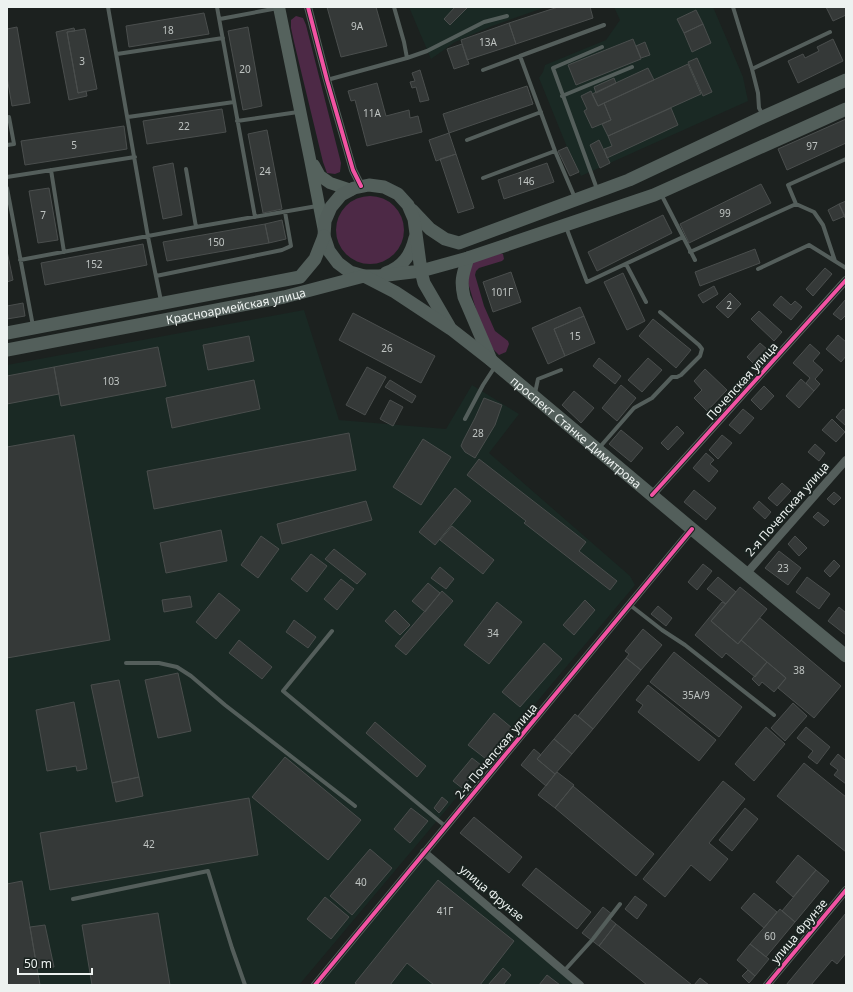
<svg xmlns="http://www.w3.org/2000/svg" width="853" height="992" viewBox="0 0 853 992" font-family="'Noto Sans',sans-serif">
<rect width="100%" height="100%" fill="#1c211f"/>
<path fill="#1a2924" d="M409,7H546L492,26L455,42L431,59Z
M614,7H713L743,77L748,101L581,176L567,147L539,78L543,72L545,65L606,40L620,20Z
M304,310L339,420L446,429L472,385L519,414L489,453L630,576L635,585L299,985H7V365Z
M424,852L580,985H315Z"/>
<path fill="#4d2946" d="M296,16L303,18L306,25L341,163L340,172L335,174L327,173L323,162L294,42L291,28V20Z
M336 230a34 34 0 1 1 68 0a34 34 0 1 1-68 0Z
M497,253L503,254L504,259L502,261L479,268L476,271L475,275L484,306L495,331L508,341L509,344L506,352L499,355L493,349L481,326L466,276L469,266L476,260Z"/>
<path fill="#353938" stroke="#4a4e4d" d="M327,7H376L387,46L341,57Z
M455,7H468L450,25L444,19Z
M558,7H590L593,18L516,44L509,23Z
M826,7H846V15L833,21Z
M696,10L703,24L684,33L677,19Z
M204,13L209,34L129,47L126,26Z
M509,23L516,44L467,60L461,40Z
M703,24L711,43L692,52L684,33Z
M17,27L30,103L12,106L7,77V29Z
M248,27L262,106L243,110L228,31Z
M74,28L75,31L67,32L78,93L86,91L87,96L69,100L56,32Z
M85,29L97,89L78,93L67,32Z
M633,39L641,59L576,85L568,65Z
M833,39L843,61L798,83L788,61L803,54L805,58L819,51L817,47Z
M645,42L650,55L641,58L636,46Z
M462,44L469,64L454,69L447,49Z
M697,58L712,92L703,96L688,62Z
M688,64L701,94L608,136L602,124L611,120L604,103Z
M648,68L654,80L598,106L592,94Z
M420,70L429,100L420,102L416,87L412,88L410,82L415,81L412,73Z
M614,78L616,83L596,93L594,87Z
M377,83L386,116L409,110L410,118L418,116L422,132L367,146L355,100L351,101L348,91Z
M527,86L533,104L449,133L443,114Z
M591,91L598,106L604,103L611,120L592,128L584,111L587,109L581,96Z
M671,108L678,125L607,158L604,149L612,146L608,136Z
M222,109L226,132L147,144L143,121Z
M846,119V143L787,170L778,149Z
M124,126L127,149L25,165L21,141Z
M267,130L282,209L263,213L248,134Z
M449,133L456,154L436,161L429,140Z
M599,140L610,163L600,168L590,145Z
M567,147L579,172L570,176L558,151Z
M456,154L474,208L458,213L440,159Z
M173,163L182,215L163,219L153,167Z
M547,163L554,182L504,199L498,180Z
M761,184L771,203L689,243L680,224Z
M49,188L58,240L38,243L29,191Z
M846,201V218H845L839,204Z
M839,204L845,216L833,221L828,210Z
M663,215L672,233L597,271L588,252Z
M282,220L286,239L269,243L265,224Z
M265,224L269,243L167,261L163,242Z
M143,244L147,265L45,285L41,263Z
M755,249L760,263L700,286L695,272Z
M7,251L13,280L7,282Z
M825,268L832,274L813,296L806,289Z
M511,272L521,302L493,312L483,282Z
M623,273L645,321L627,330L604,282Z
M714,286L718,294L703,303L698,295Z
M730,293L741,304L728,318L716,307Z
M781,296L791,305L795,301L802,307L791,320L773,305Z
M846,299V315L841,320L833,314Z
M23,303L25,316L7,319V306Z
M580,307L584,316L554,329L565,356L548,364L532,328Z
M759,311L782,332L774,341L751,319Z
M353,313L435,356L421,383L339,340Z
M584,316L595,343L565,356L554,329Z
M653,319L691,350L676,368L639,336Z
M838,335L846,342V356L841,362L826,349Z
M249,336L254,361L208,370L203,345Z
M760,343L768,350L755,365L747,357Z
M810,344L820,353L813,361L823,370L815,379L820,384L814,391L806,383L810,378L793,363Z
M158,347L166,386L61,406L54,367Z
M599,358L621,376L615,384L593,366Z
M648,358L662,370L642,392L628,380Z
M54,367L59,394L7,404V376Z
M367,367L386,377L365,415L346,405Z
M705,369L727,390L707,411L694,398L702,390L694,381Z
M801,379L814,391L799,408L786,396Z
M254,380L260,409L172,428L166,398Z
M390,380L416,396L412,403L385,387Z
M621,385L636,398L617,421L602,408Z
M764,386L774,396L761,410L751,400Z
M574,391L594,408L581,423L562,405Z
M484,398L502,405L495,425L475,458L465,452L461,446L463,441L475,418Z
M390,400L403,407L393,426L380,419Z
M743,409L754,418L740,434L729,425Z
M843,409L846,411V426L836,417Z
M832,419L845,432L836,442L822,430Z
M677,426L684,433L668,450L661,443Z
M621,430L643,448L631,462L609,444Z
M349,433L356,470L154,509L147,471Z
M74,435L110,640L7,658V447Z
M722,435L732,443L718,459L709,450Z
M423,439L451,457L421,505L393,487Z
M815,444L825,453L819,461L808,452Z
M706,453L714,460L710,464L718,471L709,482L693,468Z
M479,459L586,542L579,551L617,581L610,590L524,523L526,521L467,475Z
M782,483L791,491L777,506L768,498Z
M455,488L471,501L435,545L419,532Z
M694,490L716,508L706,520L684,502Z
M834,492L841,498L834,505L827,499Z
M366,501L372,520L282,544L277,524Z
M759,501L771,512L765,519L753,508Z
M818,512L829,521L824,526L813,517Z
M452,526L494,560L483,574L440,540Z
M221,530L227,561L166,573L160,543Z
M261,536L279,549L258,578L241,565Z
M795,536L807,548L799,556L788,544Z
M334,549L366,574L357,584L325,559Z
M779,551L801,568L788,585L765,568Z
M311,554L327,566L307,592L291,579Z
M834,560L840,566L830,577L824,571Z
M703,564L712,571L697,590L688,582Z
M440,567L454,579L446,589L431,578Z
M718,577L736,592L726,604L707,589Z
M807,577L830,594L819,609L796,592Z
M341,579L354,589L337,610L324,599Z
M428,583L440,593L425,612L412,601Z
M740,587L767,609L738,644L711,621Z
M442,591L453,601L406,655L395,646Z
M219,593L240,610L216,639L196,622Z
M190,596L192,607L164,612L162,600Z
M585,600L595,610L574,635L563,625Z
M497,602L522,622L489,664L464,645Z
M722,602L726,604L711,621L738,644L741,640L767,662L755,677L726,653L722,658L695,635Z
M658,606L672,618L666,626L651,614Z
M839,607L846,613V635L828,621Z
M395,610L410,625L400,635L385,621Z
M760,618L841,686L814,718L778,688L786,678L741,640Z
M294,620L316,637L308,648L286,632Z
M643,629L662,645L641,670L626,658L629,654L625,651Z
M239,640L272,667L262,679L229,653Z
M544,643L562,659L520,707L502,692Z
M674,652L742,707L719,737L650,682Z
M626,658L641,670L593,729L578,716Z
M767,662L786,678L774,692L762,682L759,686L752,679Z
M178,673L191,731L158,738L145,680Z
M119,680L139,777L112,783L91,685Z
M648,685L716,740L699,761L638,712L643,705L636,700Z
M74,702L87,769L77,771L76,766L47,771L36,710Z
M793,703L807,716L785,741L771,728Z
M494,713L512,728L486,759L468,745Z
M575,714L593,729L572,754L554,739Z
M375,722L426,766L417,777L366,733Z
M766,727L785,744L754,781L735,764Z
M806,727L830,747L817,764L808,757L813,751L797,738Z
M554,739L572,754L555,774L537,759Z
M534,749L541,755L537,759L555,774L546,786L521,765Z
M838,754L845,760L846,758V784L834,775L838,770L830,764Z
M285,757L361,820L328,860L252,797Z
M472,758L481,765L462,788L453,781Z
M804,763L846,797V852L777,796Z
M557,772L574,785L555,808L538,795Z
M139,777L143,796L116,802L112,783Z
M723,781L745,799L709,843L728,859L710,881L691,865L665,897L643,879Z
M573,786L654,854L636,876L555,808Z
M442,797L448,802L439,813L434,808Z
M249,798L258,855L50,890L40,833Z
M411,808L428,821L410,843L394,829Z
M745,808L758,819L732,851L719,840Z
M474,817L522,857L509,873L460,833Z
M370,849L392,868L352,915L330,896Z
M798,855L816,870L793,897L776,882Z
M536,868L591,912L577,929L522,885Z
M816,870L829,881L795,922L782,911Z
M438,880L514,941L480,985H434L407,963L390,985H358L355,983Z
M22,881L37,968L40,985H7V884Z
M754,893L777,912L764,928L741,908Z
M635,896L647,905L637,919L625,909Z
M325,897L349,917L331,939L307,919Z
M603,907L613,915L610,919L616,924L599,946L582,933Z
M780,909L795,922L766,957L750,944Z
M158,913L170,985H92L82,925Z
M846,913V953L837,964L832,960L811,985H786Z
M616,924L692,985H647L599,946Z
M45,925L54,967L37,968L30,927Z
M750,944L769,959L755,976L737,960Z
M503,968L511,975L503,985H488Z
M748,970L755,976L749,983L742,976Z
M547,975L560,985H539Z
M700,978L709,985H694Z"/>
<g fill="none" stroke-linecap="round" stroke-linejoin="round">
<path stroke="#545e5b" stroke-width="4" d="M108,7L148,237L161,301
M217,7L255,217
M394,7L404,42L407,58
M733,7L752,69L758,93L759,108L763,115
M220,19L278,8
M117,54L223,38
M752,69L830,32
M483,70L520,56
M327,80L407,58L427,51L484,22L507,16
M562,96L632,67
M128,117L234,102
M237,121L298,112
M467,140L541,112
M7,145L14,144L9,117
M186,169L196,227
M51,170L64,252
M7,177L135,157
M483,178L555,151
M7,188L33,326
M597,189L553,68L602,47
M661,194L695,260
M575,198L555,151L520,56L604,25
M796,204L814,212L823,225L835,261
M566,227L587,282L683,237
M690,252L796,204L788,185L846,159
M20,260L196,227L317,206
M626,264L646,302
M758,269L809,245L846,268
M156,276L282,250L291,246L285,212
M535,393L538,379L561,370
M465,419L483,385L496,365
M599,448L634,408L652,398L672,377H677L681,375L700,356L702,349L699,345L660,312
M630,605L662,630L685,645L774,715
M332,631L283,691L445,826
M126,663H159L177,667L191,676L225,705L355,806
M73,899L208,871L232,948L245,985
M564,971L593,939L620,904"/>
<path stroke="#545e5b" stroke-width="8" d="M308,7L327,80L353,170L361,186
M652,495L846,280
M746,574L846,460
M424,852L580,985
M315,985L692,529
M767,985L846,890"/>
<path stroke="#55625d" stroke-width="12" d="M279,7L310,159L324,231
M314,165L320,176L330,183L351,190"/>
<g stroke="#535f5b" stroke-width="13">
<path d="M412,210L430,229L445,239L459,243L629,180L763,117L846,80"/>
<path d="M468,258C463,274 460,280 464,297L491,360"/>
<path d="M386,273C403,267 411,255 415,238"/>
<path d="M449,326L424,283L421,271L414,219L408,205L398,194L384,187L369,185L354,188L341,195L331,207L325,221L324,236L329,251L338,263L350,272L364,276H379L421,271L468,258L654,195L846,109"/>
<path d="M7,333L300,277L315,259L324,236"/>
<path id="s1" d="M7,350L284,297L364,276L395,292L451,329L492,361L692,529L846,656"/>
</g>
<g stroke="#1a2320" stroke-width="6">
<path id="cycleway" d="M308,7L327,80L353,170L361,186
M652,495L846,280
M315,985L692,529
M767,985L846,890"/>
</g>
<use href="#cycleway" stroke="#f153a3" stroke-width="4"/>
</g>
<g text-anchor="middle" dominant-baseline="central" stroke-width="4" stroke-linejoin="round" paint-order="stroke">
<g font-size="10" fill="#bfc4c2">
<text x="357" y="26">9А</text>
<text x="168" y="30">18</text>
<text x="488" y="42">13А</text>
<text x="82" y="61">3</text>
<text x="245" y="69">20</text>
<text x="372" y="113">11А</text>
<text x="184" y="126">22</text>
<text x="74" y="145">5</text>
<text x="812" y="146">97</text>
<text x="265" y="171">24</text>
<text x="526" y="181">146</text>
<text x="725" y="213">99</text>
<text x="43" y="215">7</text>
<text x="216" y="242">150</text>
<text x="94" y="264">152</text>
<text x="502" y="292">101Г</text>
<text x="729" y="305">2</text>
<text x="575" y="336">15</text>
<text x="387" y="348">26</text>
<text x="111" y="381">103</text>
<text x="478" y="433">28</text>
<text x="783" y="568">23</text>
<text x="493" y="633">34</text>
<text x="799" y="670">38</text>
<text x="696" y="695">35А/9</text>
<text x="149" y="844">42</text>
<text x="361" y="882">40</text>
<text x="445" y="911">41Г</text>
<text x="770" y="936">60</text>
</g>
<g font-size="12" fill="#edf2f0" stroke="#1a2320">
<text stroke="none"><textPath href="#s1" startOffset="233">Красноармейская улица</textPath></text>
<text transform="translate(742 381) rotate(-48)">Почепская улица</text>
<text stroke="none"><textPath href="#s1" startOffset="629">проспект Станке Димитрова</textPath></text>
<text transform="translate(787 509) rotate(-49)">2-я Почепская улица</text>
<text transform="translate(496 751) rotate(-50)">2-я Почепская улица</text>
<text transform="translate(492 893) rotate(40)">улица Фрунзе</text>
<text transform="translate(799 931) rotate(-50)">улица Фрунзе</text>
</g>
</g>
<rect width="853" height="992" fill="none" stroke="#edf2f0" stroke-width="16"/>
<path d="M18 968v6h74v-6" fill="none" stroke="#edf2f0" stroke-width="2"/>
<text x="24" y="968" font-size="12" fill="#edf2f0" stroke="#1a2320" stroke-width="3" paint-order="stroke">50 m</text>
</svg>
